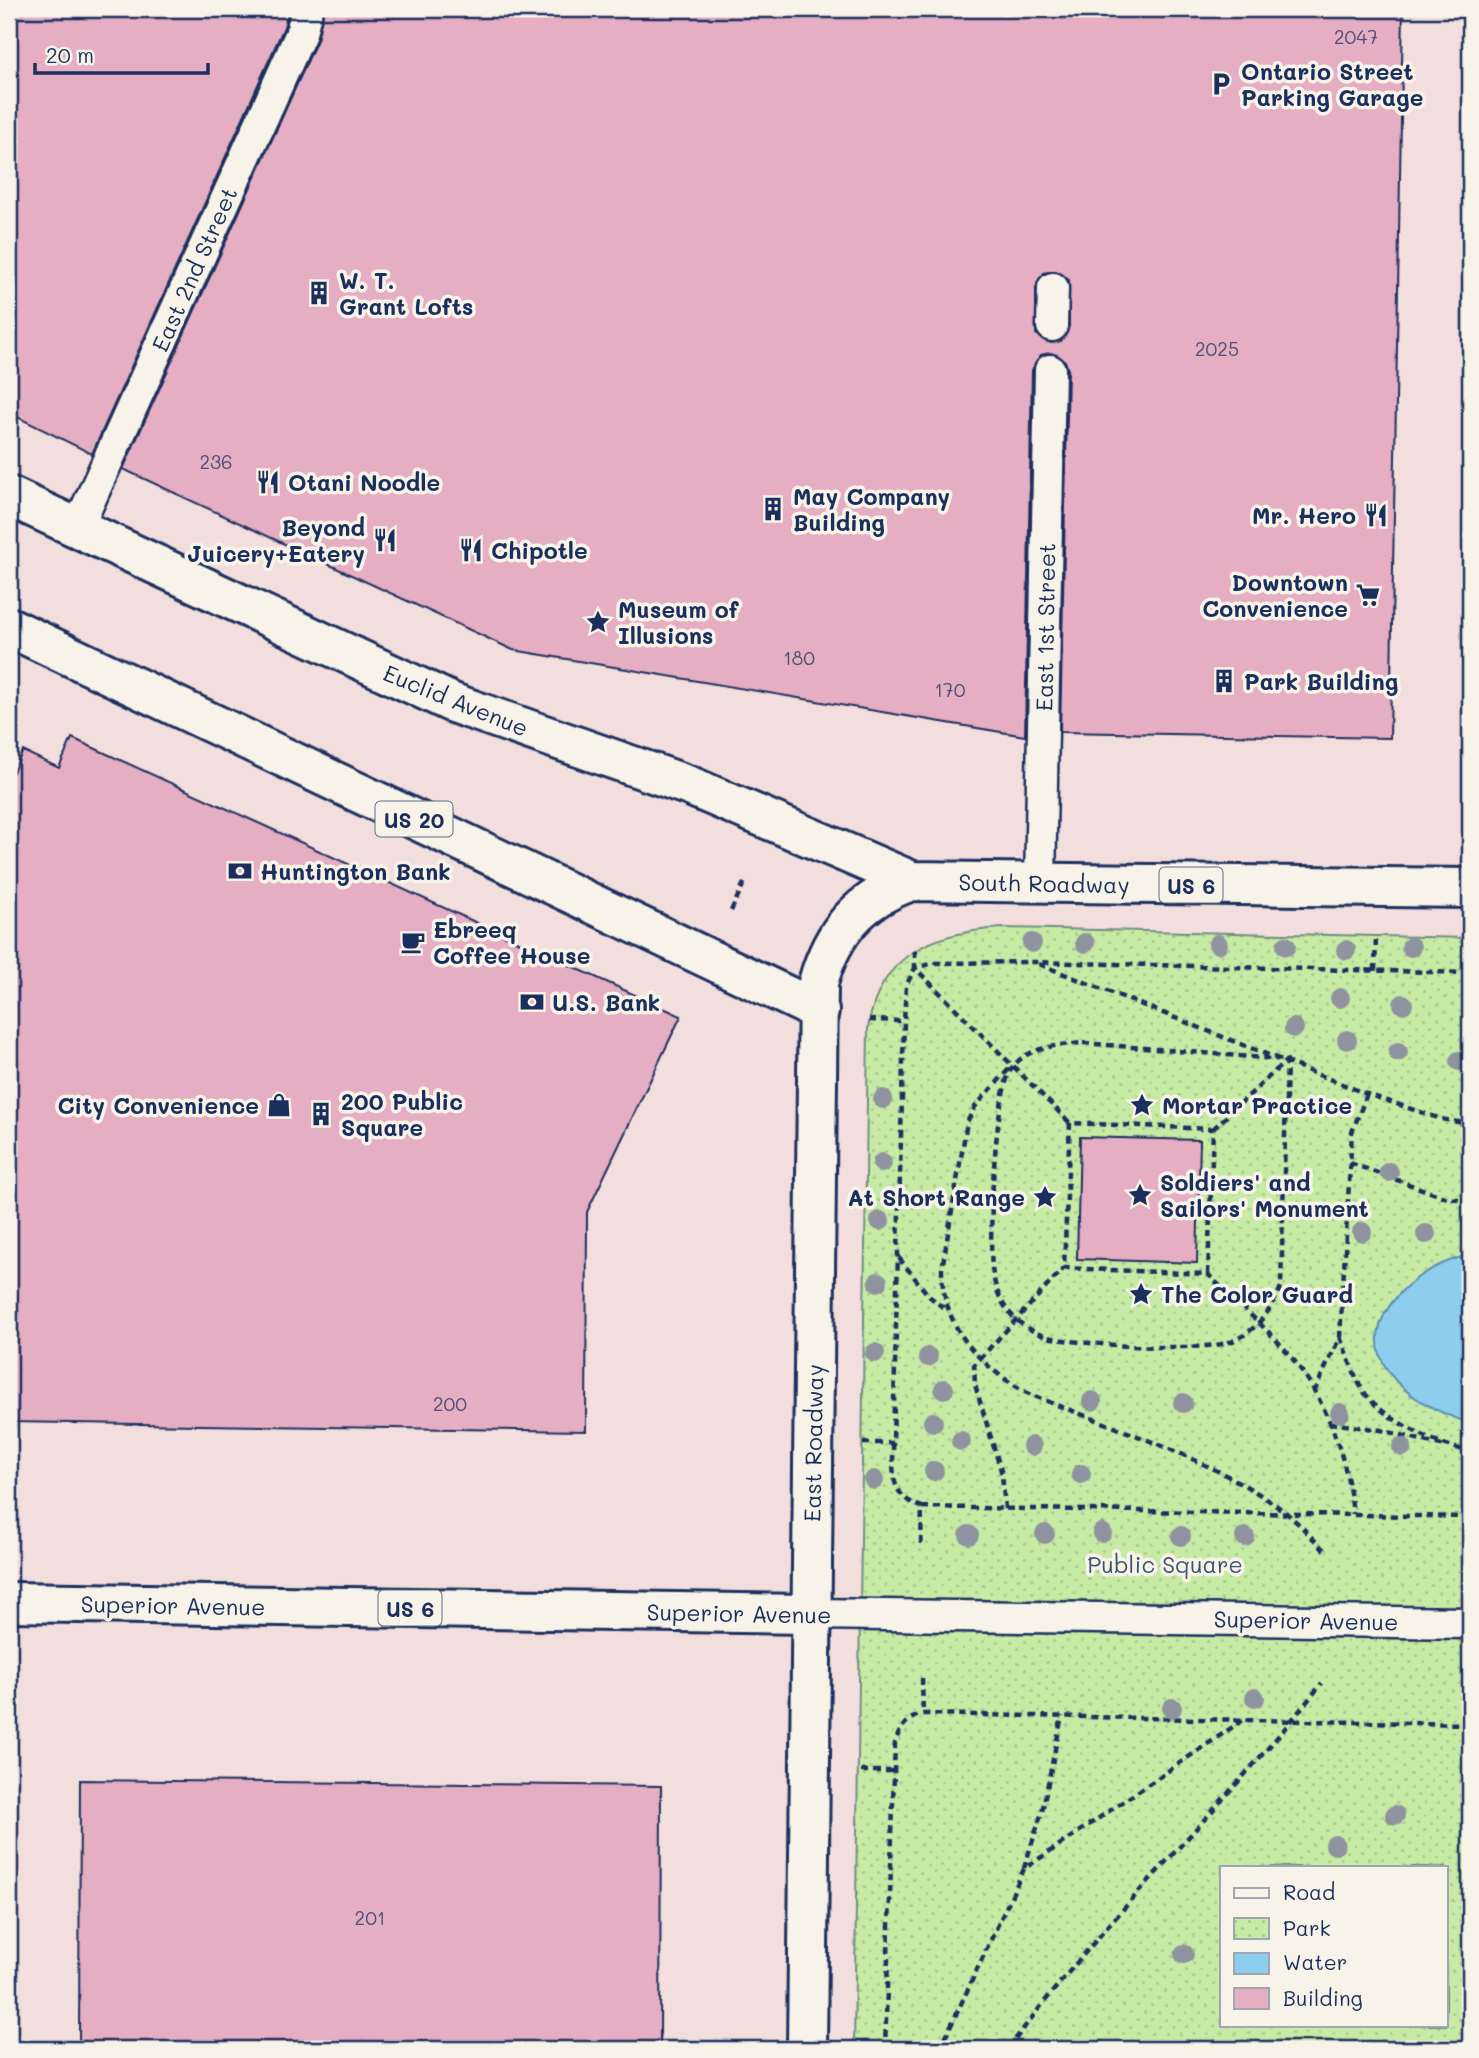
<svg xmlns="http://www.w3.org/2000/svg" width="1479" height="2058" viewBox="0 0 1479 2058" font-family="Mali,sans-serif">
<defs>
<pattern id="park-dots" width="8" height="8" patternUnits="userSpaceOnUse" patternTransform="scale(1.75)"><rect width="8" height="8" fill="#c7eba5"/><path d="M2 2h.1M6 6h.1" fill="none" stroke="#aaca90" stroke-width="1.8" stroke-linecap="round"/></pattern>
</defs>
<rect width="100%" height="100%" fill="#f2dedd"/>
<filter id="ink" filterUnits="userSpaceOnUse"><feTurbulence type="fractalNoise" baseFrequency=".0143" numOctaves="2"/><feDisplacementMap in="SourceGraphic" scale="14" xChannelSelector="R" yChannelSelector="G"/><feConvolveMatrix kernelMatrix="1 2 1 2 8 2 1 2 1" color-interpolation-filters="sRGB"/></filter>
<g filter="url(#ink)">
<path fill="url(#park-dots)" stroke="#718d82" stroke-width="2" fill-rule="evenodd" d="M1003,928L1470,938V2049H854L868,1029C879,953 934,932 1003,928ZM1222,1867H1446V2025H1222Z"/>
<path fill="#8dceee" stroke="#5f8eb4" stroke-width="2" d="M1470,1255V1423C1408,1405 1340,1353 1403,1290C1421,1272 1446,1260 1470,1255Z"/>
<path fill="#e5aec3" stroke="#1b2f5e" stroke-width="2" fill-rule="evenodd" d="M9,9H289L284,27L92,454L9,413Z
M324,9H1403L1390,738L1060,732L1068,370L1065,361L1051,353L1041,355L1032,370L1025,736L513,650L123,469L317,40ZM1054,271L1069,280V326L1061,341L1051,343L1036,334V288L1044,273Z
M72,738L681,1016L587,1212L586,1431L9,1422V780L23,751L59,768Z
M1080,1137L1200,1140L1197,1263L1077,1259Z
M80,1780L661,1786L660,2049H79Z"/>
<g fill="none" stroke-linecap="round" stroke-linejoin="round">
<g stroke="#1b2f5e" stroke-width="35">
<path id="lane" d="M1052,326L1053,288
M77,529L301,33L307,9
M1040,884L1050,370
M812,1614L1470,1623"/>
</g>
<g stroke="#1b2f5e" stroke-width="44">
<path id="primary" d="M9,496L453,703L690,786L912,881
M9,627L819,1011
M9,1602L812,1614
M807,2049L818,983C832,931 861,898 912,881L1470,888"/>
</g>
<path stroke="#1b2f5e" stroke-width="4.5" stroke-dasharray="7 5" stroke-linecap="butt" d="M731,911L745,881
M915,951V968L1070,1123
M1039,964L1367,1094L1441,1119L1470,1124
M1375,971L1376,935
M869,1020L904,1021
M1083,1043L1287,1060L1281,1287C1272,1309 1256,1331 1233,1341C1206,1353 1074,1345 1044,1336C1031,1331 1018,1323 1009,1312C999,1300 994,1284 992,1268C989,1235 994,1086 1014,1065C1031,1046 1060,1045 1083,1043Z
M1009,1069L975,1107L967,1122L942,1269C942,1328 979,1365 1027,1393C1107,1426 1218,1460 1285,1512C1300,1524 1313,1539 1327,1553
M1213,1129L1287,1060
M1350,1163L1447,1198L1470,1200
M899,1258L929,1296L946,1310
M1208,1274L1213,1129L1070,1123L1064,1268L1208,1274C1234,1301 1264,1325 1288,1353C1326,1398 1347,1457 1353,1514
M1340,1337C1347,1354 1353,1373 1362,1389C1380,1418 1437,1446 1470,1451
M1314,1392L1340,1337L1352,1132L1367,1094
M1330,1423L1381,1430L1445,1446
M863,1443H893
M922,1507L1470,1517
M1005,1509L1002,1474L975,1385L974,1365L1064,1268
M921,1544L922,1507C888,1496 894,1473 893,1443L904,1021L906,986L915,968L934,963L1034,962L1470,973
M922,1678L923,1714
M861,1771H895
M1024,1868L1042,1812L1062,1716
M885,2049L895,1743C900,1727 907,1718 923,1714L1470,1724
M940,2049L1024,1869L1243,1720
M1008,2049C1104,1919 1222,1809 1322,1683"/>
<use href="#lane" stroke="#f7f3e8" stroke-width="30"/>
<use href="#primary" stroke="#f7f3e8" stroke-width="38"/>
</g>
<g fill="#8e939f">
<circle cx="1032" cy="943" r="10"/>
<circle cx="1085" cy="943" r="10"/>
<circle cx="1218" cy="944" r="10"/>
<circle cx="1286" cy="946" r="10"/>
<circle cx="1411" cy="947" r="10"/>
<circle cx="1346" cy="950" r="10"/>
<circle cx="1340" cy="998" r="10"/>
<circle cx="1403" cy="1004" r="10"/>
<circle cx="1294" cy="1028" r="10"/>
<circle cx="1347" cy="1040" r="10"/>
<circle cx="1398" cy="1052" r="10"/>
<circle cx="1459" cy="1061" r="10"/>
<circle cx="883" cy="1099" r="10"/>
<circle cx="882" cy="1163" r="10"/>
<circle cx="1389" cy="1172" r="10"/>
<circle cx="880" cy="1221" r="10"/>
<circle cx="1362" cy="1232" r="10"/>
<circle cx="1426" cy="1234" r="10"/>
<circle cx="878" cy="1282" r="10"/>
<circle cx="875" cy="1353" r="10"/>
<circle cx="928" cy="1357" r="10"/>
<circle cx="944" cy="1389" r="10"/>
<circle cx="1092" cy="1401" r="10"/>
<circle cx="1183" cy="1403" r="10"/>
<circle cx="1340" cy="1413" r="10"/>
<circle cx="933" cy="1422" r="10"/>
<circle cx="961" cy="1441" r="10"/>
<circle cx="1032" cy="1446" r="10"/>
<circle cx="1402" cy="1447" r="10"/>
<circle cx="934" cy="1471" r="10"/>
<circle cx="1081" cy="1474" r="10"/>
<circle cx="874" cy="1480" r="10"/>
<circle cx="1102" cy="1533" r="10"/>
<circle cx="1045" cy="1534" r="10"/>
<circle cx="969" cy="1535" r="10"/>
<circle cx="1181" cy="1536" r="10"/>
<circle cx="1245" cy="1537" r="10"/>
<circle cx="1255" cy="1698" r="10"/>
<circle cx="1172" cy="1708" r="10"/>
<circle cx="1395" cy="1815" r="10"/>
<circle cx="1335" cy="1845" r="10"/>
<circle cx="1184" cy="1954" r="10"/>
</g>
</g>
<defs>
<g id="parking-bare" transform="scale(1.89)"><path d="M-3.5-5.5H1a3.5 3.5 0 0 1 0 7H-1V5.5H-3.5ZM-1-3.4V-.6H.8a1.4 1.4 0 0 0 0-2.8Z" fill="#1b2f5e" stroke="#f7f3e8" stroke-width="2.5" paint-order="stroke"/></g>
<g id="building-bare" transform="scale(1.89)"><path d="M-4-6H4V6H1V3H-1V6H-4ZM-2.5-4.3h1.7v1.8h-1.7ZM.8-4.3h1.7v1.8H.8ZM-2.5-1h1.7V.8h-1.7ZM.8-1h1.7V.8H.8Z" fill="#1b2f5e" stroke="#f7f3e8" stroke-width="2.5" paint-order="stroke"/></g>
<g id="restaurant-bare" transform="scale(1.89)"><path d="M-5-6h1v4h1v-4h1v4h1v-4h1v5L-1.5 .5V6h-2V.5L-5-1ZM5-6V6H3V1.5H1.5Q1.5-4 5-6Z" fill="#1b2f5e" stroke="#f7f3e8" stroke-width="2.5" paint-order="stroke"/></g>
<g id="supermarket-bare" transform="scale(1.89)"><path d="M-6-5.5h2.5l.6 2H6L4.5 2H-2.5L-4.4-4H-6ZM-1.5 3.2a1.3 1.3 0 1 0 .1 0ZM3 3.2a1.3 1.3 0 1 0 .1 0Z" fill="#1b2f5e" stroke="#f7f3e8" stroke-width="2.5" paint-order="stroke"/></g>
<g id="sight-bare" transform="scale(1.89)"><path d="M0-6L1.8-2.2L6-1.7L2.9 1.2L3.7 5.4L0 3.3L-3.7 5.4L-2.9 1.2L-6-1.7L-1.8-2.2Z" fill="#1b2f5e" stroke="#f7f3e8" stroke-width="2.5" paint-order="stroke"/></g>
<g id="bank-bare" transform="scale(1.89)"><path d="M-6-4H6V4H-6ZM0-2.3a2.3 2.3 0 1 0 0 4.6a2.3 2.3 0 1 0 0-4.6Z" fill="#1b2f5e" stroke="#f7f3e8" stroke-width="2.5" paint-order="stroke"/></g>
<g id="cafe-bare" transform="scale(1.89)"><path d="M-5.5-4.5H6V0H3Q3 3.5 0 3.5H-2.5Q-5.5 3.5-5.5 0ZM3-3.2v2h1.7v-2ZM-6 4.5H4V6H-6Z" fill="#1b2f5e" stroke="#f7f3e8" stroke-width="2.5" paint-order="stroke"/></g>
<g id="shop-bare" transform="scale(1.89)"><path d="M-5-2.5h2.3a2.7 3.5 0 0 1 5.4 0H5L5.5 6h-11ZM-1.5-2.5h3a1.5 2.3 0 0 0-3 0Z" fill="#1b2f5e" stroke="#f7f3e8" stroke-width="2.5" paint-order="stroke"/></g>
</defs>
<g fill-rule="evenodd">
<use href="#parking-bare" x="1221" y="84"/>
<use href="#building-bare" x="319" y="293"/>
<use href="#restaurant-bare" x="268" y="482"/>
<use href="#building-bare" x="773" y="509"/>
<use href="#restaurant-bare" x="1376" y="515"/>
<use href="#restaurant-bare" x="385" y="540"/>
<use href="#restaurant-bare" x="471" y="550"/>
<use href="#supermarket-bare" x="1368" y="595"/>
<use href="#sight-bare" x="598" y="622"/>
<use href="#building-bare" x="1224" y="681"/>
<use href="#bank-bare" x="240" y="871"/>
<use href="#cafe-bare" x="413" y="942"/>
<use href="#bank-bare" x="532" y="1002"/>
<use href="#shop-bare" x="279" y="1105"/>
<use href="#sight-bare" x="1142" y="1105"/>
<use href="#building-bare" x="321" y="1114"/>
<use href="#sight-bare" x="1140" y="1195"/>
<use href="#sight-bare" x="1045" y="1197"/>
<use href="#sight-bare" x="1141" y="1294"/>
</g>
<g text-anchor="middle" dominant-baseline="central" stroke-width="7" stroke-linejoin="round" paint-order="stroke">
<g font-size="19" fill="#4e4f77">
<text x="1356" y="36">2047</text>
<text x="1217" y="348">2025</text>
<text x="216" y="461">236</text>
<text x="799" y="657">180</text>
<text x="950" y="689">170</text>
<text x="450" y="1403">200</text>
<text x="370" y="1917">201</text>
</g>
<g fill="#f7f3e8" stroke="#5d6a87" stroke-width="2">
<rect x="375.5" y="801.5" width="77" height="35" rx="5"/>
<rect x="1159.5" y="867.5" width="63" height="35" rx="5"/>
<rect x="378.5" y="1590.5" width="63" height="35" rx="5"/>
</g>
<g font-size="21" font-weight="bold" fill="#1b2f5e">
<text x="414" y="819">US 20</text>
<text x="1191" y="885">US 6</text>
<text x="410" y="1608">US 6</text>
</g>
<g font-size="23" font-weight="bold" fill="#1b2f5e" stroke="#f7f3e8" text-anchor="start">
<text x="1241" y="71">Ontario Street<tspan x="1241" dy="26">Parking Garage</tspan></text>
<text x="339" y="280">W. T.<tspan x="339" dy="26">Grant Lofts</tspan></text>
<text x="288" y="482">Otani Noodle</text>
<text x="793" y="496">May Company<tspan x="793" dy="26">Building</tspan></text>
<text x="1356" y="515" text-anchor="end">Mr. Hero</text>
<text x="365" y="527" text-anchor="end">Beyond<tspan x="365" dy="26">Juicery+Eatery</tspan></text>
<text x="491" y="550">Chipotle</text>
<text x="1348" y="582" text-anchor="end">Downtown<tspan x="1348" dy="26">Convenience</tspan></text>
<text x="618" y="609">Museum of<tspan x="618" dy="26">Illusions</tspan></text>
<text x="1244" y="681">Park Building</text>
<text x="260" y="871">Huntington Bank</text>
<text x="433" y="929">Ebreeq<tspan x="433" dy="26">Coffee House</tspan></text>
<text x="552" y="1002">U.S. Bank</text>
<text x="341" y="1101">200 Public<tspan x="341" dy="26">Square</tspan></text>
<text x="259" y="1105" text-anchor="end">City Convenience</text>
<text x="1162" y="1105">Mortar Practice</text>
<text x="1160" y="1182">Soldiers' and<tspan x="1160" dy="26">Sailors' Monument</tspan></text>
<text x="1025" y="1197" text-anchor="end">At Short Range</text>
<text x="1161" y="1294">The Color Guard</text>
</g>
<g font-size="23" fill="#1b2f5e" stroke="#f7f3e8">
<text transform="translate(194 269) rotate(-66)">East 2nd Street</text>
<text transform="translate(1045 627) rotate(-89)">East 1st Street</text>
<text transform="translate(456 700) rotate(22)">Euclid Avenue</text>
<text transform="translate(1044 883) rotate(1)">South Roadway</text>
<text transform="translate(813 1443) rotate(-89)">East Roadway</text>
<text transform="translate(173 1605) rotate(1)">Superior Avenue</text>
<text transform="translate(739 1613) rotate(1)">Superior Avenue</text>
<text transform="translate(1306 1620) rotate(1)">Superior Avenue</text>
</g>
<g font-size="23" fill="#3d556c" stroke="#f7f3e8">
<text x="1165" y="1564">Public Square</text>
</g>
</g>
<rect width="1479" height="2058" fill="none" stroke="#f7f3e8" stroke-width="35"/>
<rect x="18" y="18" width="1444" height="2023" fill="none" stroke="#1b2f5e" stroke-width="2.5" filter="url(#ink)"/>
<rect x="1220" y="1866" width="228" height="161" fill="#f7f3e8" stroke="#9fa5b1" stroke-width="2"/>
<rect x="1234" y="1888" width="35" height="10" fill="#f7f3e8" stroke="#9fa5b1" stroke-width="2"/>
<text x="1283" y="1900" font-size="21" fill="#1b2f5e">Road</text>
<rect x="1234" y="1918" width="35" height="21" fill="url(#park-dots)" stroke="#9fa5b1" stroke-width="2"/>
<text x="1283" y="1936" font-size="21" fill="#1b2f5e">Park</text>
<rect x="1234" y="1953" width="35" height="21" fill="#8dceee" stroke="#9fa5b1" stroke-width="2"/>
<text x="1283" y="1970" font-size="21" fill="#1b2f5e">Water</text>
<rect x="1234" y="1988" width="35" height="21" fill="#e5aec3" stroke="#9fa5b1" stroke-width="2"/>
<text x="1283" y="2006" font-size="21" fill="#1b2f5e">Building</text>
<path d="M35 63v10h173v-10" fill="none" stroke="#1b2f5e" stroke-width="3.5"/>
<text x="46" y="63" font-size="21" fill="#1b2f5e" stroke="#f7f3e8" stroke-width="5" paint-order="stroke">20 m</text>
</svg>
